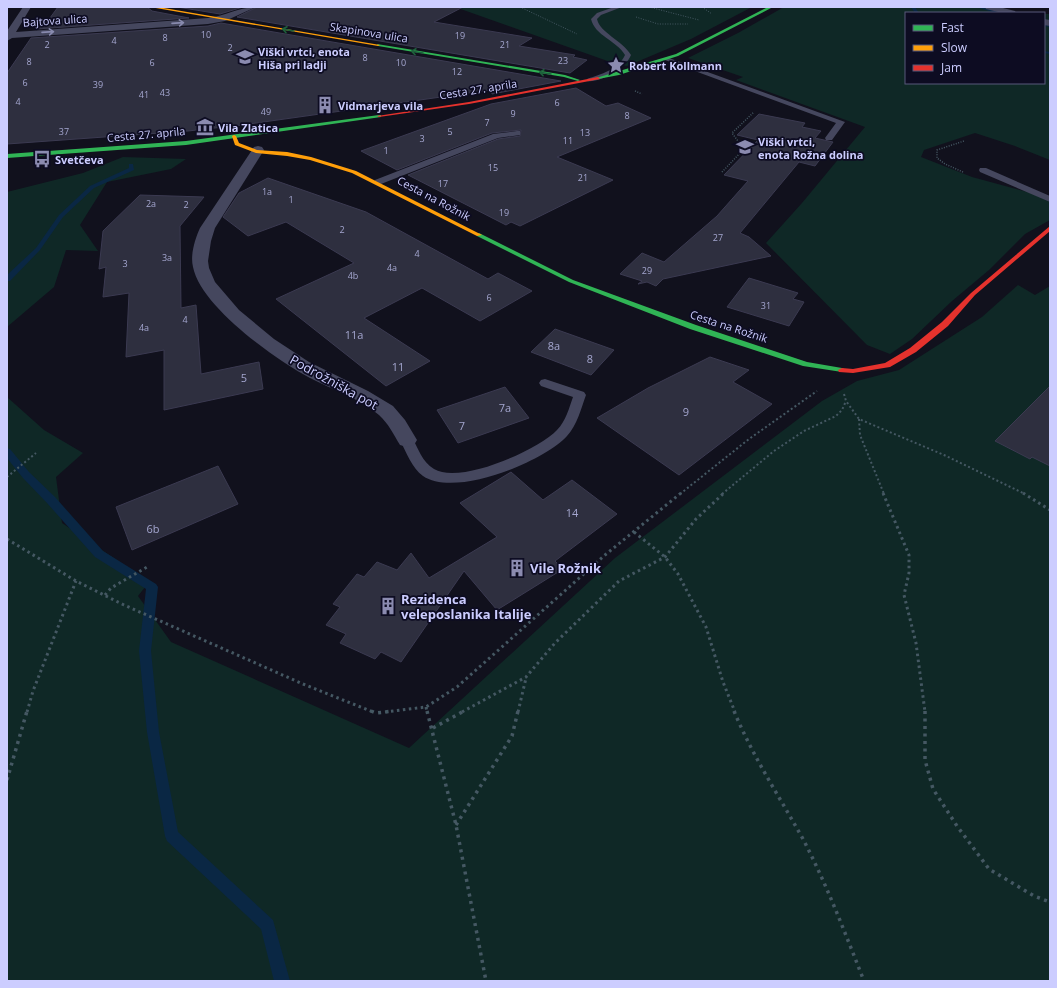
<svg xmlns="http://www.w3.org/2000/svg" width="1057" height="988" viewBox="0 0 1057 988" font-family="'Open Sans',sans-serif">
<rect width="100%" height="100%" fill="#11111d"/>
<path fill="#0f2826" d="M455,7H752L691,39L627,66L616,64Z
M784,7H981L1004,13H906V83H1044V14H1050V160L1015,146L975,133L924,150L921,157L972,177L1031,193L1050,202V220L1025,234L989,270L952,301L912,339L890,354L867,345L766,243L802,203L865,127L736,80L743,77L688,58L738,33Z
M123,157L186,159L171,169L107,182L80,225L98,251L66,250L54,287L7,327V192L83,173Z
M1018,285L1035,295L1050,286V981H7V397L44,430L83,453L56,477L62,523L149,582L138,596L171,642L409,748L615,558L822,401L857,381L899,370L982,317Z"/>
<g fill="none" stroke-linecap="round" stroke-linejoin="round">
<path fill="#0a2744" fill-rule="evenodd" d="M911,7H915L919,13H915Z
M976,7H982L1002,13H996Z
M1044,24L1050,25V27L1044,26Z
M1044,51L1050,52V54L1044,53Z
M171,123L176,124L161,138H157V136Z
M129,164H133L134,170L94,188L63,217L40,250L10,281H7V275L36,248L59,215L90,186L129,168Z
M7,448L10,449L29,472L55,497L103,551L156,584L158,587L151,651L159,732L178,832L273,920L290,981H274L261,929L167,841L165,836L147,732L139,651L146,589L95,557L47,503L23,478L7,458Z"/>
</g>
<path fill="#2e2f3f" stroke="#3b3a51" d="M58,7H147L152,11L189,18L37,29L39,26H44Z
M177,7H243L220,14Z
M257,7H463L434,22L532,38L519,46L575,55L573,57L587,60L570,73L237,17Z
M221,23L561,81L492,94L491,90L242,125L188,131L7,144V73L31,38L208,26Z
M576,88L606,106L618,103L651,118L557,157L613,180L520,226L511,222L506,225L408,175L498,139L520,136L521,130L492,133L397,170L361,151L491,104Z
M759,114L805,123L802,127L821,131L815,138L833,142L815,166L799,162L740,233L749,237L771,256L663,279L656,286L647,282L638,284L642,281L620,274L642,253L664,262L717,216L748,181L724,175L758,140L737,135Z
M268,178L366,212L488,279L498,273L532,291L480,321L422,288L364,318L430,361L386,386L276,299L354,263L286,222L248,236L223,217L239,193Z
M140,195L204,197L180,226L181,308L196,305L201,374L259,362L263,389L164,410V350L126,357L129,293L103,297L106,267L99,269L103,231Z
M749,278L798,293L793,299L804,302L789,326L727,307Z
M555,329L614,350L591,375L531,352Z
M710,357L749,370L733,382L772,404L679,475L597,418L648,388Z
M1050,386V466L1032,457L1030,459L995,441Z
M505,387L529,418L458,443L437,410Z
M218,466L238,504L132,550L116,507Z
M511,472L543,500L572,480L617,514L555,561L563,569L497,610L464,571L401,662L381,652L375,659L340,643L346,634L326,625L340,607L333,604L357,574L364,577L377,562L397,570L411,553L429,578L497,537L460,503Z"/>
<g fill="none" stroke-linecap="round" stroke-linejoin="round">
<path stroke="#455863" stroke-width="1" stroke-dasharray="1 1.5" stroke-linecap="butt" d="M520,7L577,34
M649,7L699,20
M702,7L712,14
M636,17L658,24H688"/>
<path stroke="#455863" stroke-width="1.5" stroke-dasharray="1 1.5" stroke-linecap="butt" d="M635,91L642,94
M722,172L744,149L732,133L754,112
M963,172L945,164L937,158V150L964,141"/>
<path stroke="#455863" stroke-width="2" stroke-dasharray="2 2.5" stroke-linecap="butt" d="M844,394L846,401L859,419L944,455L1025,494
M859,419L860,435L884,494
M7,477L36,453
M680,494L749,439L817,391
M722,494L774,451L804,431L836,416L842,410L846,401"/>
<path stroke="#455863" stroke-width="3" stroke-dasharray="2.5 3.5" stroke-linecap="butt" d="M883,493L909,555V573L904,595L916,643L925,712
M1023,493L1050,510
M634,532L665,557L678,574L706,627L723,682L735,712
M7,539L76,581L124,605L303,684L373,712
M105,595L111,588L147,567
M426,707L427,712
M27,712L33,691L76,581
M385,712L426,707L457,687L605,555L681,493
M462,712L526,677L555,643L619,581L665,557L696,519L724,493
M518,712L526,678"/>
<path stroke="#455863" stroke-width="3.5" stroke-dasharray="3 4.5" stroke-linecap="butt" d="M371,711L376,713L393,711
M427,711L456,825L486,981
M734,711C753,757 779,796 803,839C827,885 845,933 864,981
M925,711V760L933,789L957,826L989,869L1034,896L1050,902
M433,728L464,711
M7,780L27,711
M456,825L512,736L518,711"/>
<path fill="#45475e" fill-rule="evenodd" d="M614,7H622L601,15L597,19C600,33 622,40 631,55C626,68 601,83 587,81V79C601,74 618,70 625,55C616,40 595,36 591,19L597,13Z
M665,58H669L845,122L832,140H826L825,138L836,123L665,60Z
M517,131H520V135L498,138L381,184L378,185L374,182L375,180L493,134Z
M980,168H986L1050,196V202L980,172L979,170Z
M545,379L584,392L586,395C581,409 577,425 567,436C543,462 455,498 423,476C412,468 406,452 400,440L402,437L407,435L412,437C418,448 422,462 434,469C460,485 538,450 557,430C566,421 569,408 573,397L541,386L539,383L541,380Z"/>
<path fill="#45475e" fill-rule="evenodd" d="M23,7H31L16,32L208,18C225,16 239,7 256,7L225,21L208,24L12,38L7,41V31Z
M985,7H999L1015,11L1016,13H1002L986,9Z
M1044,19L1050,20V26L1044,25Z
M258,146L262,147L264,150L215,228L211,241L208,261L209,268L215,282L239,310L274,339L309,362L368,391L393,406L405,420L417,440L414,445L407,447L400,445C394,435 388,423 379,415C359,398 333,390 310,378C275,359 201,307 193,267C190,255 195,239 200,228L254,147Z"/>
<path fill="#30b455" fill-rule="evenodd" d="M768,7H773L678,56L619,75L598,79L596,78L676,54Z
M377,44L565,75L580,80L578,81L564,77L378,46Z
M379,115H381V117L186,145L7,158V154L186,141Z
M479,233L573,280L696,325L807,362L842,368L846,370L842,372L803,366L690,329L569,282L477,236V234Z"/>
<path fill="#ff9f0a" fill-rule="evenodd" d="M150,7H158L380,45L378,46Z
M234,135L236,136L239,143L257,150L287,152L311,157L356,171L482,235L477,236L352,173L310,160L287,156L256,153L235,145L232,136Z"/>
<path fill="#e5322d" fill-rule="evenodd" d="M598,77L600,79L469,104L379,117L377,116L469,102Z
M1050,226V231L975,295L948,326L916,352L890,367L853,373L839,372L838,370L842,368L853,369L885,363L910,348L942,322L971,293Z"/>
</g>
<defs><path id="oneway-shaft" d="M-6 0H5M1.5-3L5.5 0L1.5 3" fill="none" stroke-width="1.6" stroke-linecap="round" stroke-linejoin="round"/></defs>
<g stroke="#888aae">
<use href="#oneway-shaft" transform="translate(178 23) rotate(-4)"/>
<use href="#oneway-shaft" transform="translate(48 32) rotate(-4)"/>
</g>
<g stroke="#1e603c">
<use href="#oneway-shaft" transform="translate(288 30) rotate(-170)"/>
<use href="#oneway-shaft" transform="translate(417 52) rotate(-171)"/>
<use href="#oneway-shaft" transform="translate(545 73) rotate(-171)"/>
</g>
<defs>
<g id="school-bare" transform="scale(1.38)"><path d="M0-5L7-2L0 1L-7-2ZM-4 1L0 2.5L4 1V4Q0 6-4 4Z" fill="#8b8bb0" stroke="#0d0c22" stroke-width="2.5" paint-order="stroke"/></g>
<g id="sight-bare" transform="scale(1.38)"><path d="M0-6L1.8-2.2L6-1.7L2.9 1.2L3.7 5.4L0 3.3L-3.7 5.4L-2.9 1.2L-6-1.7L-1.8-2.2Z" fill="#8b8bb0" stroke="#0d0c22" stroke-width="2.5" paint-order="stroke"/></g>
<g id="building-bare" transform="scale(1.38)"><path d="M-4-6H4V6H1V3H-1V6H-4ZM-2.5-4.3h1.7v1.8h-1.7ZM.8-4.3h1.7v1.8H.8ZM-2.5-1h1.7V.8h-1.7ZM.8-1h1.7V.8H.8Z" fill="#8b8bb0" stroke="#0d0c22" stroke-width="2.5" paint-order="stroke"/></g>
<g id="museum-bare" transform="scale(1.38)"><path d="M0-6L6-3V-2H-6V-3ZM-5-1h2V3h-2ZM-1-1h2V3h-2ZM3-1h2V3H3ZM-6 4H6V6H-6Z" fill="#8b8bb0" stroke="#0d0c22" stroke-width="2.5" paint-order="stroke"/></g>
<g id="bus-bare" transform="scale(1.38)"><path d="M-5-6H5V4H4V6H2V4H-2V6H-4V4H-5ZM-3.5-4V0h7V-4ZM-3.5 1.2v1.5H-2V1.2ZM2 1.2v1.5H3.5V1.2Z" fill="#8b8bb0" stroke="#0d0c22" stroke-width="2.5" paint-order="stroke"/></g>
</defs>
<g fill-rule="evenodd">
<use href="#school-bare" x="245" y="57"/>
<use href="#sight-bare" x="616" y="65"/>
<use href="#building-bare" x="325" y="105"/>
<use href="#museum-bare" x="205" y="127"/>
<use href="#school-bare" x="745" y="147"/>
<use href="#bus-bare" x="42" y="159"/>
<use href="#building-bare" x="517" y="568"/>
<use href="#building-bare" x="388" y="606"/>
</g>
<g text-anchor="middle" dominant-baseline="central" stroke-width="3.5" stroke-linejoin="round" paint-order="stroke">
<g font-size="9" fill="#a4a6cf">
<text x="206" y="34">10</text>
<text x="460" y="35">19</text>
<text x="165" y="37">8</text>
<text x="114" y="40">4</text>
<text x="47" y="44">2</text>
<text x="505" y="44">21</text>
<text x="230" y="47">2</text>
<text x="365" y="57">8</text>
<text x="563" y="60">23</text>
<text x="29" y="61">8</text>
<text x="152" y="62">6</text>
<text x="401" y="62">10</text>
<text x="457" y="71">12</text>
<text x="25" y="82">6</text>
<text x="98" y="84">39</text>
<text x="165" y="92">43</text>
<text x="144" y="94">41</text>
<text x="18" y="101">4</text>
<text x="557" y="102">6</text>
<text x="266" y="111">49</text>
<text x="513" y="113">9</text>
<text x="627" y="115">8</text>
<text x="487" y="122">7</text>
<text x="64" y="131">37</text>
<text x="450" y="131">5</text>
<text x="585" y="132">13</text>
<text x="422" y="138">3</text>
<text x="568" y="140">11</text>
<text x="386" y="150">1</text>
<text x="493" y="167">15</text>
<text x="583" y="177">21</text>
<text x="443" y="183">17</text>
<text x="267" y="191">1a</text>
<text x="291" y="199">1</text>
<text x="151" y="203">2a</text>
<text x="186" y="204">2</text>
<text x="504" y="212">19</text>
<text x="342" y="229">2</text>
<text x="718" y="237">27</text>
<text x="417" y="253">4</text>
<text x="167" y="257">3a</text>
<text x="125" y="263">3</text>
<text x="392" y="267">4a</text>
<text x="647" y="270">29</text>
<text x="353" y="275">4b</text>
<text x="489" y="297">6</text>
<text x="766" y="305">31</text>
<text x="185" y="319">4</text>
<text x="144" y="327">4a</text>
</g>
<g font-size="11" fill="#cccdff" stroke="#0d0c22">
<text transform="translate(55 20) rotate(-4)">Bajtova ulica</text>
<text transform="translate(369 32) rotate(9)">Skapinova ulica</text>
<text transform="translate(478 89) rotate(-9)">Cesta 27. aprila</text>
<text transform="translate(146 134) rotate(-5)">Cesta 27. aprila</text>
<text transform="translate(434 198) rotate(28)">Cesta na Rožnik</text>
<text transform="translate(729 326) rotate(18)">Cesta na Rožnik</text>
</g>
<g font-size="11" font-weight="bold" fill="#cccdff" stroke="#0d0c22" text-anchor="start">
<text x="258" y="51">Viški vrtci, enota<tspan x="258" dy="13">Hiša pri ladji</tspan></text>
<text x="629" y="65">Robert Kollmann</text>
<text x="338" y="105">Vidmarjeva vila</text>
<text x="218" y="127">Vila Zlatica</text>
<text x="758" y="141">Viški vrtci,<tspan x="758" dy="13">enota Rožna dolina</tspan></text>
<text x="55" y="159">Svetčeva</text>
</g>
<g font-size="11" fill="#a4a6cf">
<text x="354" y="334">11a</text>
<text x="554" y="345">8a</text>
<text x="590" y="358">8</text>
<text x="398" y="366">11</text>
<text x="244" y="377">5</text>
<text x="505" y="407">7a</text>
<text x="686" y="411">9</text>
<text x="462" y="425">7</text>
<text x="572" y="512">14</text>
<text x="153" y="528">6b</text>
</g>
<g font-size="13" fill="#cccdff" stroke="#0d0c22">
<text transform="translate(334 382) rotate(29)">Podrožniška pot</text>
</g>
<g font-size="13" font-weight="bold" fill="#cccdff" stroke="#0d0c22" text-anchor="start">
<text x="530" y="568">Vile Rožnik</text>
<text x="401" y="599">Rezidenca<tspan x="401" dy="15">veleposlanika Italije</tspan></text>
</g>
</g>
<rect width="1057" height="988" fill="none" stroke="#cccdff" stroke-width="16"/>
<rect x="905" y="12" width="140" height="72" fill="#0d0c22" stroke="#59597a"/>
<rect x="913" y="25" width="20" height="6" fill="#30b455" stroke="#59597a"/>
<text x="941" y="32" font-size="12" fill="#cccdff">Fast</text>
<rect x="913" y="45" width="20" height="6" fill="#ff9f0a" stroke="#59597a"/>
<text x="941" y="52" font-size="12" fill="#cccdff">Slow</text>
<rect x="913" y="65" width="20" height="6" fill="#e5322d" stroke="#59597a"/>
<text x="941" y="72" font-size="12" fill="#cccdff">Jam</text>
</svg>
